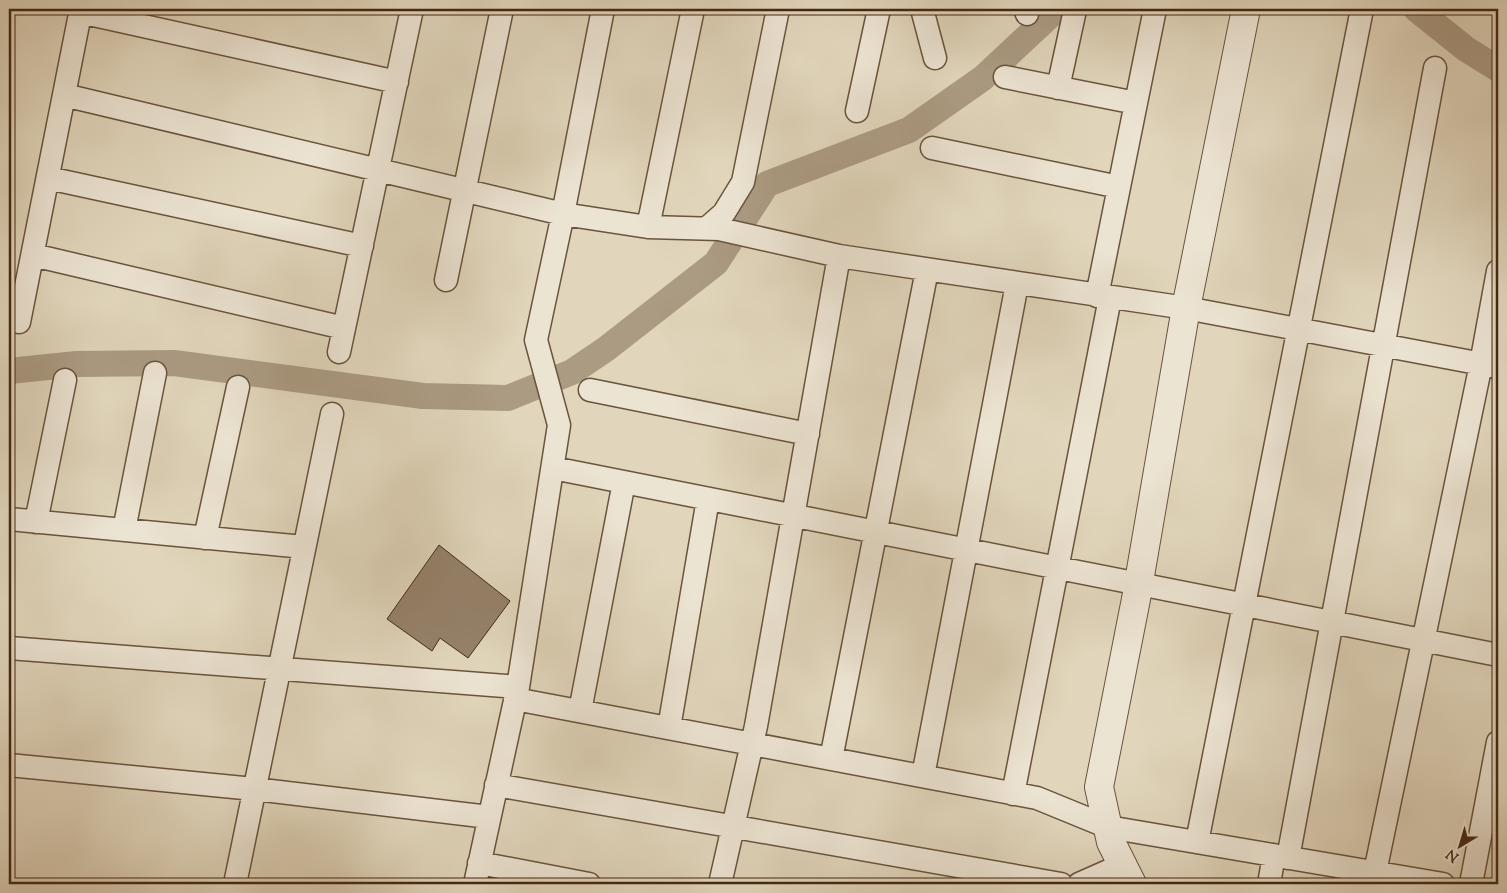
<svg xmlns="http://www.w3.org/2000/svg" width="1507" height="893" viewBox="0 0 1507 893" font-family="'Sorts Mill Goudy',serif">
<rect width="100%" height="100%" fill="#e1d6bc"/>
<filter id="stains"><feTurbulence type="fractalNoise" baseFrequency=".004" numOctaves="4"/><feColorMatrix values="0 0 0 0 .2 0 0 0 0 .09 0 0 0 0 .02 0 0 0 .5 -.17"/></filter>
<radialGradient id="worn" r=".72"><stop offset=".6" stop-color="#630" stop-opacity="0"/><stop offset="1" stop-color="#630" stop-opacity=".3"/></radialGradient>
<g fill="none" stroke-linecap="round" stroke-linejoin="round">
<path stroke="#ab9b83" stroke-width="26" d="M1416,9L1466,49L1498,69
M9,371L77,364L174,363L423,396L508,398L572,372L606,349L716,263L767,184L909,130L983,78L1057,9"/>
</g>
<path fill="#95826b" stroke="#432813" d="M439,545L510,601L468,658L440,638L432,651L387,619Z"/>
<g fill="none" stroke-linecap="round" stroke-linejoin="round">
<g stroke="#6a543d" stroke-width="25">
<path id="minor" d="M922,9L935,58
M1025,9L1027,14
M80,12L397,82
M1005,77L1136,103
M1058,88L1075,10
M64,95L563,214L648,227L719,229L839,256L1186,308L1498,367
M857,111L879,9
M932,148L1119,187
M48,178L362,246
M648,227L693,9
M707,228L724,213L743,182L778,9
M33,255L344,328
M446,280L502,9
M1097,296L1155,9
M9,320L19,322L81,9
M339,352L412,9
M590,390L808,434
M553,468L1498,655
M9,519L304,547
M36,522L65,380
M124,530L155,373
M205,538L238,387
M9,648L518,687
M515,699L1037,798L1108,827L1443,884
M580,711L624,482
M669,728L708,499
M831,759L927,270
M9,765L254,789L489,817
M923,776L1017,284
M496,785L1061,884
M1013,794L1110,298
M1197,842L1362,9
M1288,858L1435,68
M479,863L589,884
M1375,872L1481,364L1498,271
M235,884L332,414
M475,884L518,687L559,425L536,340L563,214L603,9
M720,884L756,726L839,256
M1079,884L1122,865
M1269,884L1274,855
M1471,884L1498,742"/>
</g>
<g stroke="#6a543d" stroke-width="30">
<path id="tertiary" d="M1132,884L1111,842L1099,787L1136,599L1186,308L1246,9"/>
</g>
<use href="#minor" stroke="#ece4d3" stroke-width="22"/>
<use href="#tertiary" stroke="#ece4d3" stroke-width="28"/>
</g>
<rect width="1507" height="893" fill="none" stroke="#e1d6bc" stroke-width="30"/>
<rect x="10" y="10" width="1487" height="873" fill="none" stroke="#432813" stroke-width="2.5"/>
<rect x="15" y="15" width="1477" height="863" fill="none" stroke="#432813"/>
<g transform="translate(1460 846) rotate(218)" stroke="#ece4d3" stroke-width="4" paint-order="stroke">
<path d="M0-4L9 19L0 12L-9 19Z" fill="#432813"/>
<text y="-8" font-size="14" font-weight="bold" text-anchor="middle" fill="#432813">N</text>
</g>
<rect width="100%" height="100%" filter="url(#stains)"/>
<rect width="100%" height="100%" fill="url(#worn)"/>
</svg>
